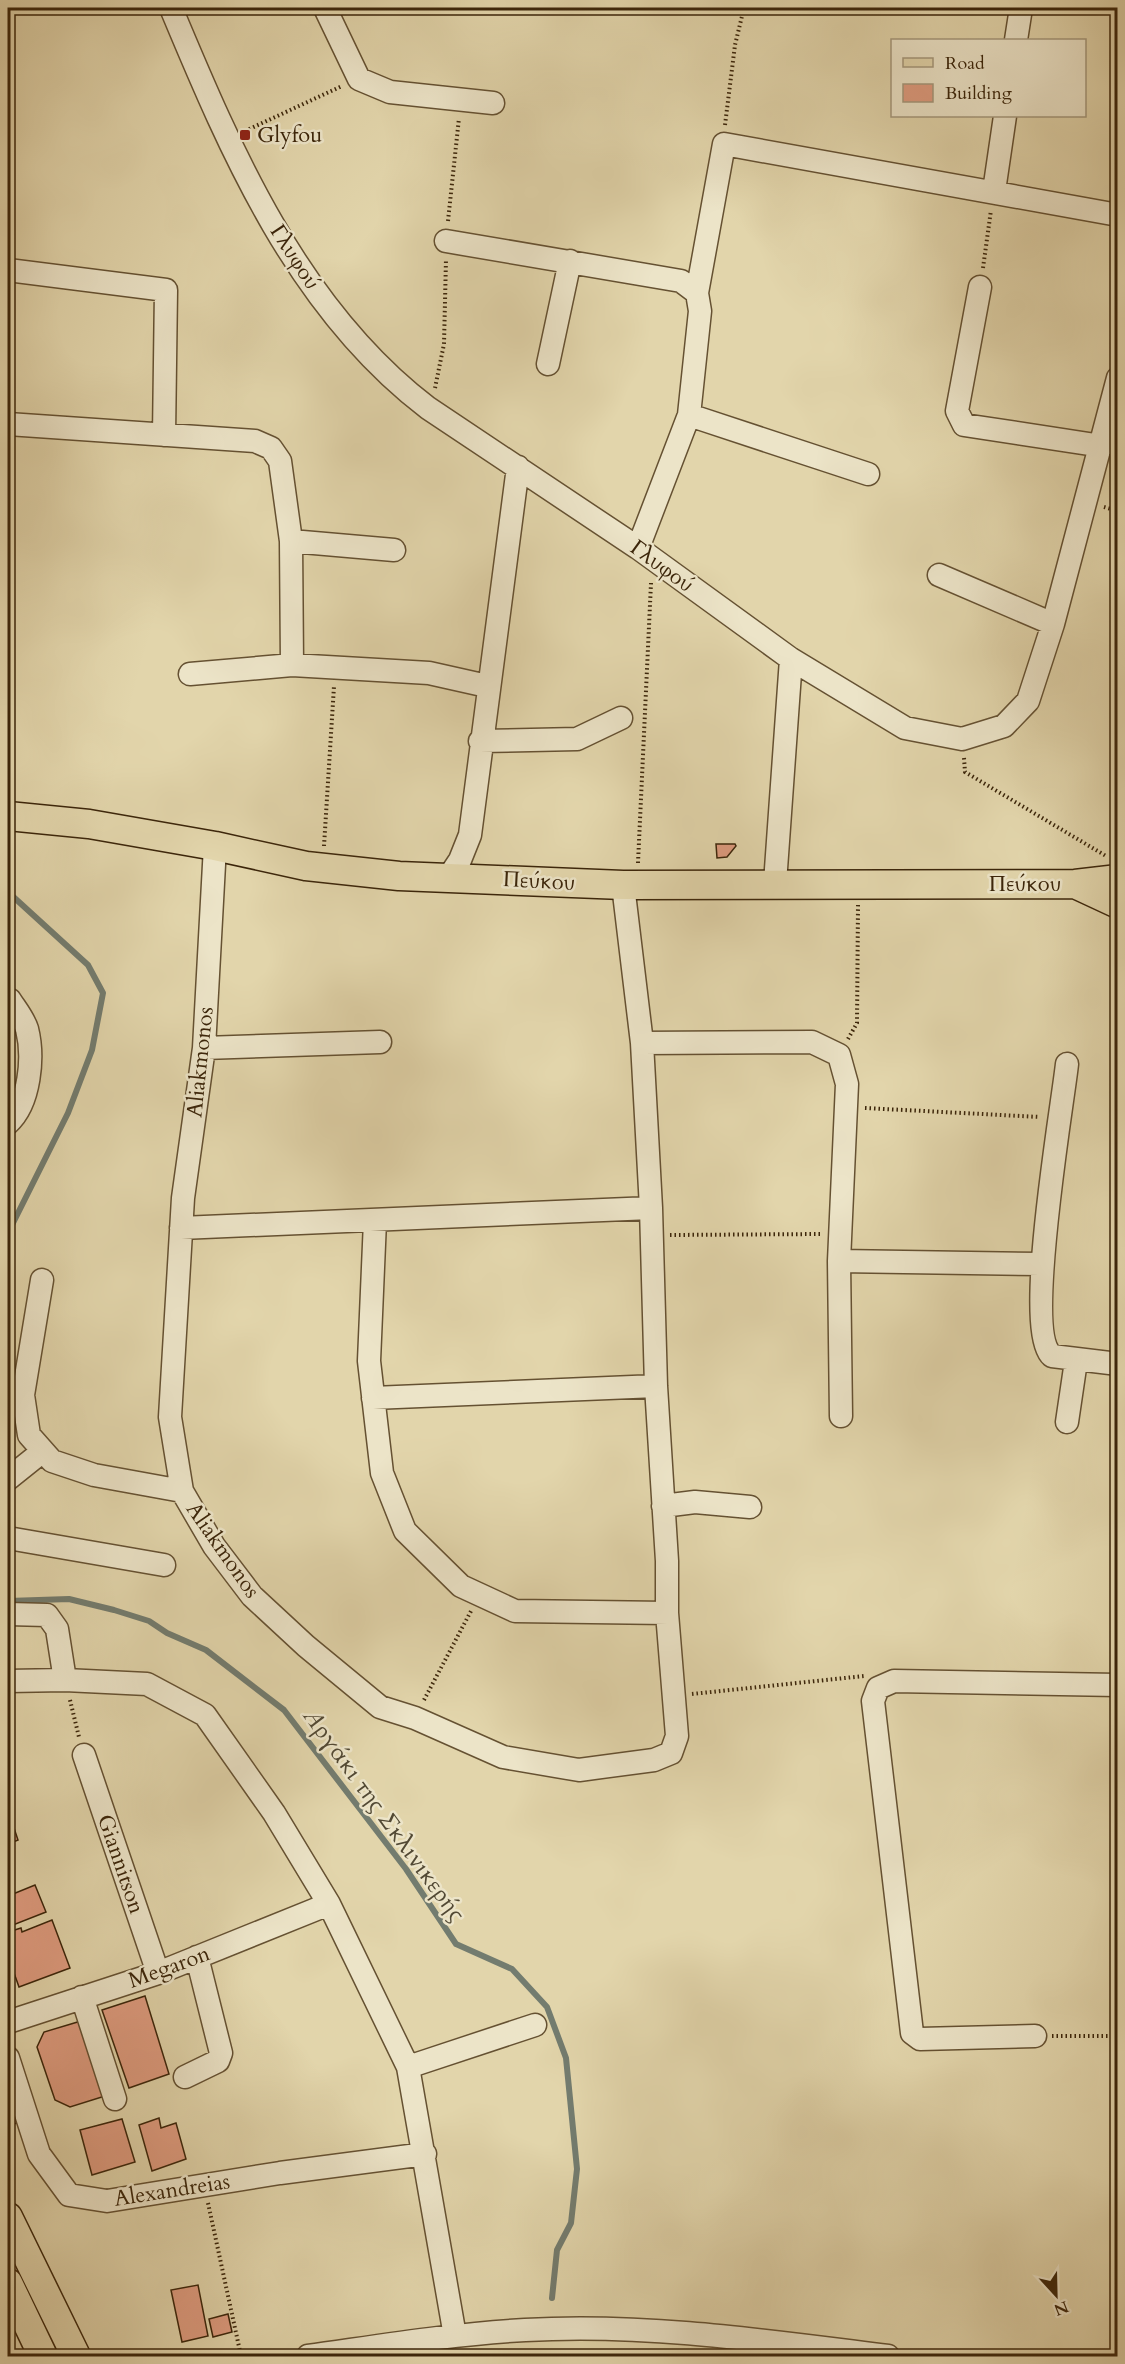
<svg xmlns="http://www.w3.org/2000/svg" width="1125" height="2364" viewBox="0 0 1125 2364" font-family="Cardo,serif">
<rect width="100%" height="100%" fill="#e2d5ab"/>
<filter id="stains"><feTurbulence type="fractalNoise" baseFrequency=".00333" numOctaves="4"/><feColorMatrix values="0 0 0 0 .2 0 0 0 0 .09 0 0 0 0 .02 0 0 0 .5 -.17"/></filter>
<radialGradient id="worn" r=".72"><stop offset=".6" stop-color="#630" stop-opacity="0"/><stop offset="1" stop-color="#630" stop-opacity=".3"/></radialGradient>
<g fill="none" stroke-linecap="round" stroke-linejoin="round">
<path stroke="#737c6f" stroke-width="6" d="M8,892L88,965L103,993L92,1050L68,1113L8,1233
M8,1601L69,1599L114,1610L149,1621L167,1633L206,1650L284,1710L406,1869L456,1944L512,1969L547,2007L566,2058L577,2169L571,2223L557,2250L552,2298"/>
</g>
<path fill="#df9c80" stroke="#3b250a" stroke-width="1.5" d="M716,844H735L736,846L727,857L717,858Z
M8,1810L18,1840L8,1844L12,1854L8,1856Z
M35,1885L46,1912L8,1927V1896Z
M52,1920L70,1968L19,1987L8,1956V1932L21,1928L22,1932Z
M145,1996L169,2074L129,2088L102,2010Z
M81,2021L105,2096L70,2107L55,2100L37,2047L44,2032Z
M15,2107L20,2122L8,2126V2110Z
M159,2118L161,2128L176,2123L186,2159L152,2171L139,2125Z
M122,2119L135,2162L92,2175L80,2130Z
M198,2285L208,2336L182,2342L171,2290Z
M228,2314L232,2332L213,2337L209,2319Z"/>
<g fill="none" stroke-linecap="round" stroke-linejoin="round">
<g stroke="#655132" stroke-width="25">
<path id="minor" d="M171,8C232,154 298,309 428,408L638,548L791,659L905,728L962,739L1004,726L1028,701L1053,624L1118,378
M325,8L359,79L390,92L493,103
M1016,40L1021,8
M994,191L1005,116
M446,241L681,281L697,293
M8,270L166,290L164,435
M980,287L957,411L964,425L1102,446
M548,364L570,261
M689,415L868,474
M8,424L255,441L271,448L280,461L291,541L292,665
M291,541L394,550
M638,548L689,415L700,311L697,293L724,144L1118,215
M939,575L1053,624
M190,674L292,665L429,673L487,686
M480,741L577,739L621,718
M215,846L204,1048L183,1198L170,1417L182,1491L214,1546L252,1596L306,1646L380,1707L415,1718L503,1757L579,1770L654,1760L671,1753L677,1736L667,1613V1561L656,1386L651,1208L642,1043L623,885
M448,878L460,860L470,835L518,467
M775,883L791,659
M642,1043L812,1042L839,1055L847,1084L839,1261L841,1416
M204,1048L380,1042
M1067,1064C1062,1110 1023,1331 1052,1356L1118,1364
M8,1123C30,1103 34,1057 27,1029C24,1019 15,1008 10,1000
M375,1221L369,1361L382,1473L405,1531L461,1586L515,1611L667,1613
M181,1228L651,1208
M839,1261L1041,1264
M42,1280L23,1395L29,1435L52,1461L94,1475L182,1491
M373,1398L656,1386
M1067,1422L1076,1361
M8,1479L43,1451
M663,1506L695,1502L750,1507
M8,1538L164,1565
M8,1614L47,1615L57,1629L65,1680
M8,1681L65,1680L147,1684L205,1715L274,1813L329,1904L408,2067L455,2336
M84,1755L158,1973
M82,1997L115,2099
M8,2022L158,1973L329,1904
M1035,2036L920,2039L912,2033L873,1701L878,1688L894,1681L1118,1685
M8,2058L39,2154L69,2195L107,2201L280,2173L425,2154
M408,2067L535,2025
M185,2077L218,2061L221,2053L197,1957
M308,2356C380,2346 452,2334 525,2330C646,2323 768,2341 888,2356"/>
</g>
<g stroke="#3b250a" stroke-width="31">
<path id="major" d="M8,816L89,824L215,846L306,866L399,876L623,885L1075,884L1118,879
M1075,884L1118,904
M8,2217L76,2356
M8,2283L43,2356"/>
</g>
<path stroke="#3b250a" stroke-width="4" stroke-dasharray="1.5 3" stroke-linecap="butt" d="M725,125L735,45L744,8
M245,131L342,86
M448,221L459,118
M983,268L991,210
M435,388L444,344L446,259
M1104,507L1118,511
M964,758L965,772L1106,856
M324,846L334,686
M638,863L651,583
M848,1039L857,1023L858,905
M865,1108L1040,1117
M670,1235L821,1234
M692,1694L864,1676
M70,1700L79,1737
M424,1700L471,1611
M1052,2036H1118
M208,2203L241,2356"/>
<use href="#minor" stroke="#ece4c8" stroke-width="22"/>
<use href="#major" stroke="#e2d5ab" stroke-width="28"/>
</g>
<rect fill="#8f2418" stroke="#ece4c8" stroke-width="2" x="239" y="129" width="12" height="12" rx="3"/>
<g text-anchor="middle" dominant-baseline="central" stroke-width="5" stroke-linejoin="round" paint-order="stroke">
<g font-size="22" fill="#3b250a" stroke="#ece4c8" text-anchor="start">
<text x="257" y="135">Glyfou</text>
</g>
<g font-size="22" fill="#3b250a" stroke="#ece4c8">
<text transform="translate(295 257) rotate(57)">Γλυφού</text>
<text transform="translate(662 566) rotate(36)">Γλυφού</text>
<text transform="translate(539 881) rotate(3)">Πεύκου</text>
<text x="1025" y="884">Πεύκου</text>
<text transform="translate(200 1062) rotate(-84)">Aliakmonos</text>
<text transform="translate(223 1550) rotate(55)">Aliakmonos</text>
<text transform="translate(121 1864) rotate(71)">Giannitson</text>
<text transform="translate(169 1967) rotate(-20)">Megaron</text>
<text transform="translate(172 2190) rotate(-9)">Alexandreias</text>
</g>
<g font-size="24" font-style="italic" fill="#524934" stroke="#ece4c8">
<text transform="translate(384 1815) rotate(54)">Αργάκι της Σκλινικερής</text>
</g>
</g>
<rect width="1125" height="2364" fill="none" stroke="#e2d5ab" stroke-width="30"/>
<rect x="9" y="9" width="1107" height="2346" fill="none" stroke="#3b250a" stroke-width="3"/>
<rect x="15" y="15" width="1095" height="2334" fill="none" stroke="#3b250a" stroke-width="1.5"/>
<rect x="891" y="39" width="195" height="78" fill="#ece4c8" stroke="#a5987c" stroke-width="1.5"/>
<rect x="903" y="58" width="30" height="9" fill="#e2d5ab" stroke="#a5987c" stroke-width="1.5"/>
<text x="945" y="69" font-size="18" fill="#3b250a">Road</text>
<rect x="903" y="84" width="30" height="18" fill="#df9c80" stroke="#a5987c" stroke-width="1.5"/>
<text x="945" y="99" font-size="18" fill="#3b250a">Building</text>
<g transform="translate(1056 2295) rotate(158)" stroke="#ece4c8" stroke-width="4.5" paint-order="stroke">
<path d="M0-4.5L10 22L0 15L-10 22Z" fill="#3b250a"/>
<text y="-9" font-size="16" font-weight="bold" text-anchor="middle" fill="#3b250a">N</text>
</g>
<rect width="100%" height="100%" filter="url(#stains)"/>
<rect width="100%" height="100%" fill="url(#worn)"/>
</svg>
